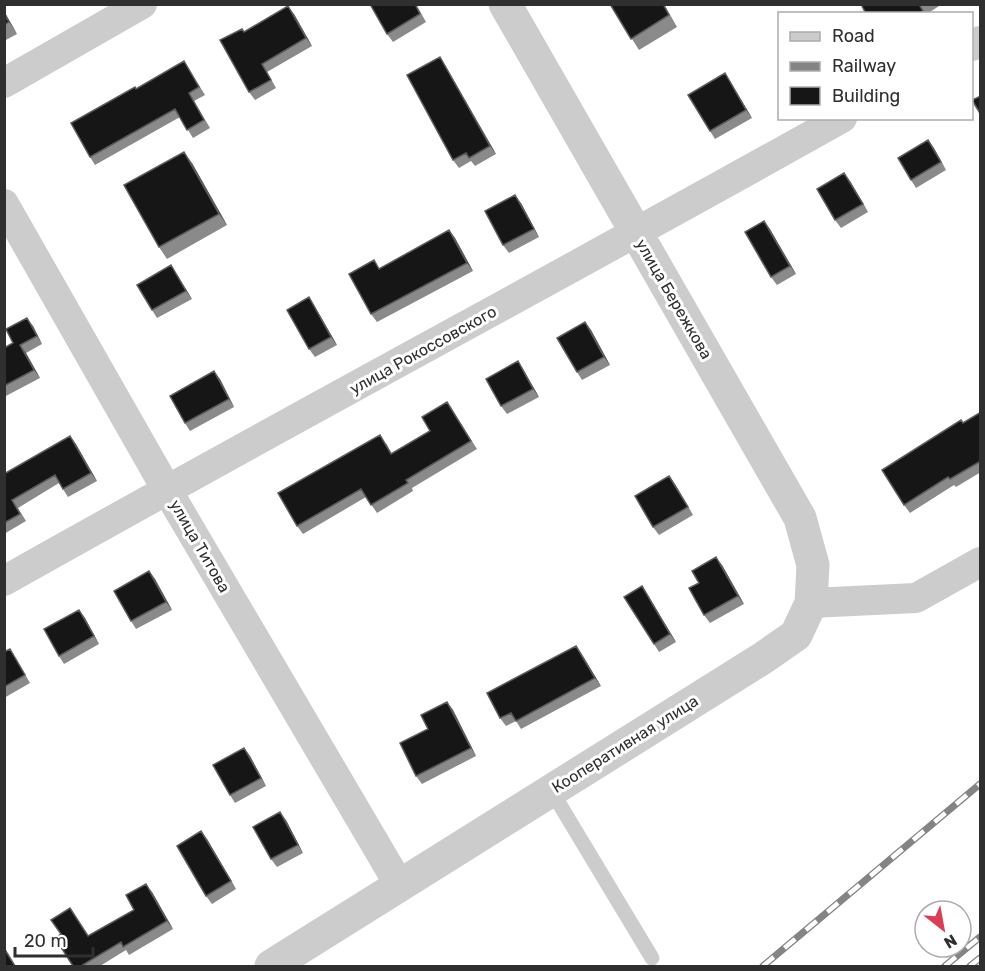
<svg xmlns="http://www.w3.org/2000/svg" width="985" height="971" viewBox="0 0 985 971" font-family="Rubik,sans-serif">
<rect width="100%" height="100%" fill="#fff"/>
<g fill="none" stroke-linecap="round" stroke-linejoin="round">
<path stroke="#ccc" stroke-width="15" d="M551,790L652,958"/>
<path stroke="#ccc" stroke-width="30" d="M972,46L980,41
M4,83L142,4
M4,204L167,490L400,886
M4,581C282,424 564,274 842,118
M811,603L916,598L980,562"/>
<path stroke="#ccc" stroke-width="33" d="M271,966L763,658L796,635L811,603L813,565L800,518L505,4"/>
<g stroke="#848484" stroke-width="7">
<path id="rail" d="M763,966L980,784
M945,966L980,937
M970,966L980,958"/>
</g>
<use href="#rail" stroke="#fff" stroke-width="4.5" stroke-dasharray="14" stroke-linecap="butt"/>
</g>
<path fill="#8a8a8a" d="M416,4L426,22L393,42L387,34Z
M610,4H664L677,27L639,50Z
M861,4H942L927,14H866Z
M4,11L17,34L4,41Z
M294,14L312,46L267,72L276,88L255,100L249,92L245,32Z
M184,61L205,95L194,101L210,128L193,138L180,117L95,165L90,157L136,89Z
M445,65L496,154L475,166L471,161L459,168L453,160Z
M730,81L752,118L715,139L710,131Z
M928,140L946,170L916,188L911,180Z
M192,163L227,225L167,259L159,247Z
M850,181L868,212L841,228L835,220Z
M521,203L539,237L509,253L503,245Z
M764,221L796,274L777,285L771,277Z
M449,230L455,238L473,271L377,322L371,314L380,268Z
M176,273L192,299L157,318L152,310Z
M314,305L337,345L315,357L309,349Z
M585,322L591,330L610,365L582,380L577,372Z
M33,326L42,344L26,353L40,378L4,397V348L13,343Z
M518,361L523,369L539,397L507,414L501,406Z
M220,379L234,407L190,431L185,423Z
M447,402L477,449L412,488L413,491L377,513L366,497L303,534L297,526L386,443L392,454L430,431Z
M981,412V472L956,487L954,485L910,513L904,505L963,423Z
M70,436L97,481L68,497L59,483L18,508L26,521L4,534V474Z
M669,476L693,515L659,535L653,527Z
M722,565L744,604L710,623L704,615L699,583Z
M149,571L155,579L172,610L136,629L131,621Z
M647,594L676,642L659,652L654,644Z
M79,610L85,618L99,644L64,664L59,656Z
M4,652L15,657L30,683L4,698Z
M581,653L601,686L521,729L516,721L506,726L500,718Z
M447,702L453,710L476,756L422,784L416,776L428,729Z
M244,748L250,756L266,786L235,803L230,795Z
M286,820L303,853L277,867L271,859Z
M207,839L236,889L212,904L206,896Z
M152,892L173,929L129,955L126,950L100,966H73L61,934L70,908L88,936L134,910Z"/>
<path fill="#5c5c5c" d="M288,6L294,14L312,46L306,38Z
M4,11L17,34L4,14Z
M440,57L445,65L496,154L490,146Z
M725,73L730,81L752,118L746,110Z
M928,140L934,148L946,170L941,162Z
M184,152L192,163L227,225L219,214Z
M844,173L850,181L868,212L863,204Z
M515,195L521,203L539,237L534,229Z
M764,221L770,229L796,274L790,266Z
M449,230L455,238L473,271L467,263Z
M171,265L176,273L192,299L186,291Z
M309,297L314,305L337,345L331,337Z
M27,318L33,326L42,344L37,336Z
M585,322L591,330L610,365L604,357Z
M20,345L26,353L40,378L34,370Z
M518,361L523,369L539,397L533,389Z
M214,371L220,379L234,407L229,399Z
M70,436L76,444L97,481L91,473Z
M669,476L675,484L693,515L688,507Z
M716,557L722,565L744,604L738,596Z
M149,571L155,579L172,610L166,602Z
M642,586L647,594L676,642L670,634Z
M79,610L85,618L99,644L94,636Z
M576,646L581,653L601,686L595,678Z
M447,702L453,710L476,756L471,748Z
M244,748L250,756L266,786L261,778Z
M280,812L286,820L303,853L298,845Z
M201,831L207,839L236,889L231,881Z
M146,884L152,892L173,929L167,921Z"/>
<path fill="#161616" stroke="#5c5c5c" stroke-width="1.5" d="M370,4H415L420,14L387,34Z
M610,4H663L669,15L631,39Z
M861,4H923L920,6L923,11L918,14H866Z
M288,6L306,38L262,64L271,80L249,92L220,40L242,29L244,32Z
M4,14L9,22L4,25Z
M440,57L490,146L469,158L466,153L453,160L407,75Z
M184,61L199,87L189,93L204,120L187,130L175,109L90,157L71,123L135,87L136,89Z
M725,73L746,110L710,131L688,95Z
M981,96V115L972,100Z
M928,140L941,162L911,180L898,158Z
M184,152L219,214L159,247L124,185Z
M844,173L863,204L835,220L817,189Z
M515,195L534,229L503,245L485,211Z
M764,221L790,266L771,277L745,232Z
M449,230L467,263L371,314L349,274L374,260L379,269Z
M171,265L186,291L152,310L137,285Z
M309,297L331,337L309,349L287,310Z
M27,318L37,336L20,345L34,370L4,386V348L13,343L6,329Z
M585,322L604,357L577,372L557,338Z
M518,361L533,389L501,406L486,379Z
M214,371L229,399L185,423L170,396Z
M447,402L471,441L406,480L408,483L371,505L361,489L297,526L278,493L380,435L391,454L430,431L422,417Z
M981,412V461L950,479L948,477L904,505L882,470L961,420L963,423Z
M70,436L91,473L63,489L55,475L12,500L20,514L4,523V474Z
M669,476L688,507L653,527L635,496Z
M716,557L738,596L704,615L689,588L699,583L692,571Z
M149,571L166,602L131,621L114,591Z
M642,586L670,634L654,644L624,597Z
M79,610L94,636L59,656L44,629Z
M576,646L595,678L516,721L511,713L500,718L487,693Z
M10,649L25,675L4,687V652Z
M447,702L471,748L416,776L400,743L428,729L421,715Z
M244,748L261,778L230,795L213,765Z
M280,812L298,845L271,859L253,827Z
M201,831L231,881L206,896L177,846Z
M146,884L167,921L123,947L121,942L81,966H73L55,938L61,934L51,920L70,908L88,936L134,910L126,895Z
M4,948L15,966H4Z"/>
<g text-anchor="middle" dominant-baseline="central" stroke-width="6" stroke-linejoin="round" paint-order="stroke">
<g font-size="16" fill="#2f2f2f" stroke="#fff">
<text transform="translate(674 299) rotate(60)">улица Бережкова</text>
<text transform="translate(423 350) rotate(-29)">улица Рокоссовского</text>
<text transform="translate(200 546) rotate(60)">улица Титова</text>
<text transform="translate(625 744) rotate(-32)">Кооперативная улица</text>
</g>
</g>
<rect width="985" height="971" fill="none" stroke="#2f2f2f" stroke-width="12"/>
<rect x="778" y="12" width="195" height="108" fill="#ffffff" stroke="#acacac" stroke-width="1.5"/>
<rect x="790" y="32" width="30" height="9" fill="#cccccc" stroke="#acacac" stroke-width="1.5"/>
<text x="832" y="42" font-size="18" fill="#2f2f2f">Road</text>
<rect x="790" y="62" width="30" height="9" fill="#848484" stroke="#acacac" stroke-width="1.5"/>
<text x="832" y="72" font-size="18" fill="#2f2f2f">Railway</text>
<rect x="790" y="87" width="30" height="18" fill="#161616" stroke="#acacac" stroke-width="1.5"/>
<text x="832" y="102" font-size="18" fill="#2f2f2f">Building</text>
<g transform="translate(943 929) rotate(149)"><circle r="28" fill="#ffffff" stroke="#acacac" stroke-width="1.5"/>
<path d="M0-4.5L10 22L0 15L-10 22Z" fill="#d93e56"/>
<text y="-9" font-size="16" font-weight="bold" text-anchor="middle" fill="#2f2f2f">N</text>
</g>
<path d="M15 947v9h78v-9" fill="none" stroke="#2f2f2f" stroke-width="3"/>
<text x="24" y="947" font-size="18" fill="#2f2f2f" stroke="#ffffff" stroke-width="4.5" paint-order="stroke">20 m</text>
</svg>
